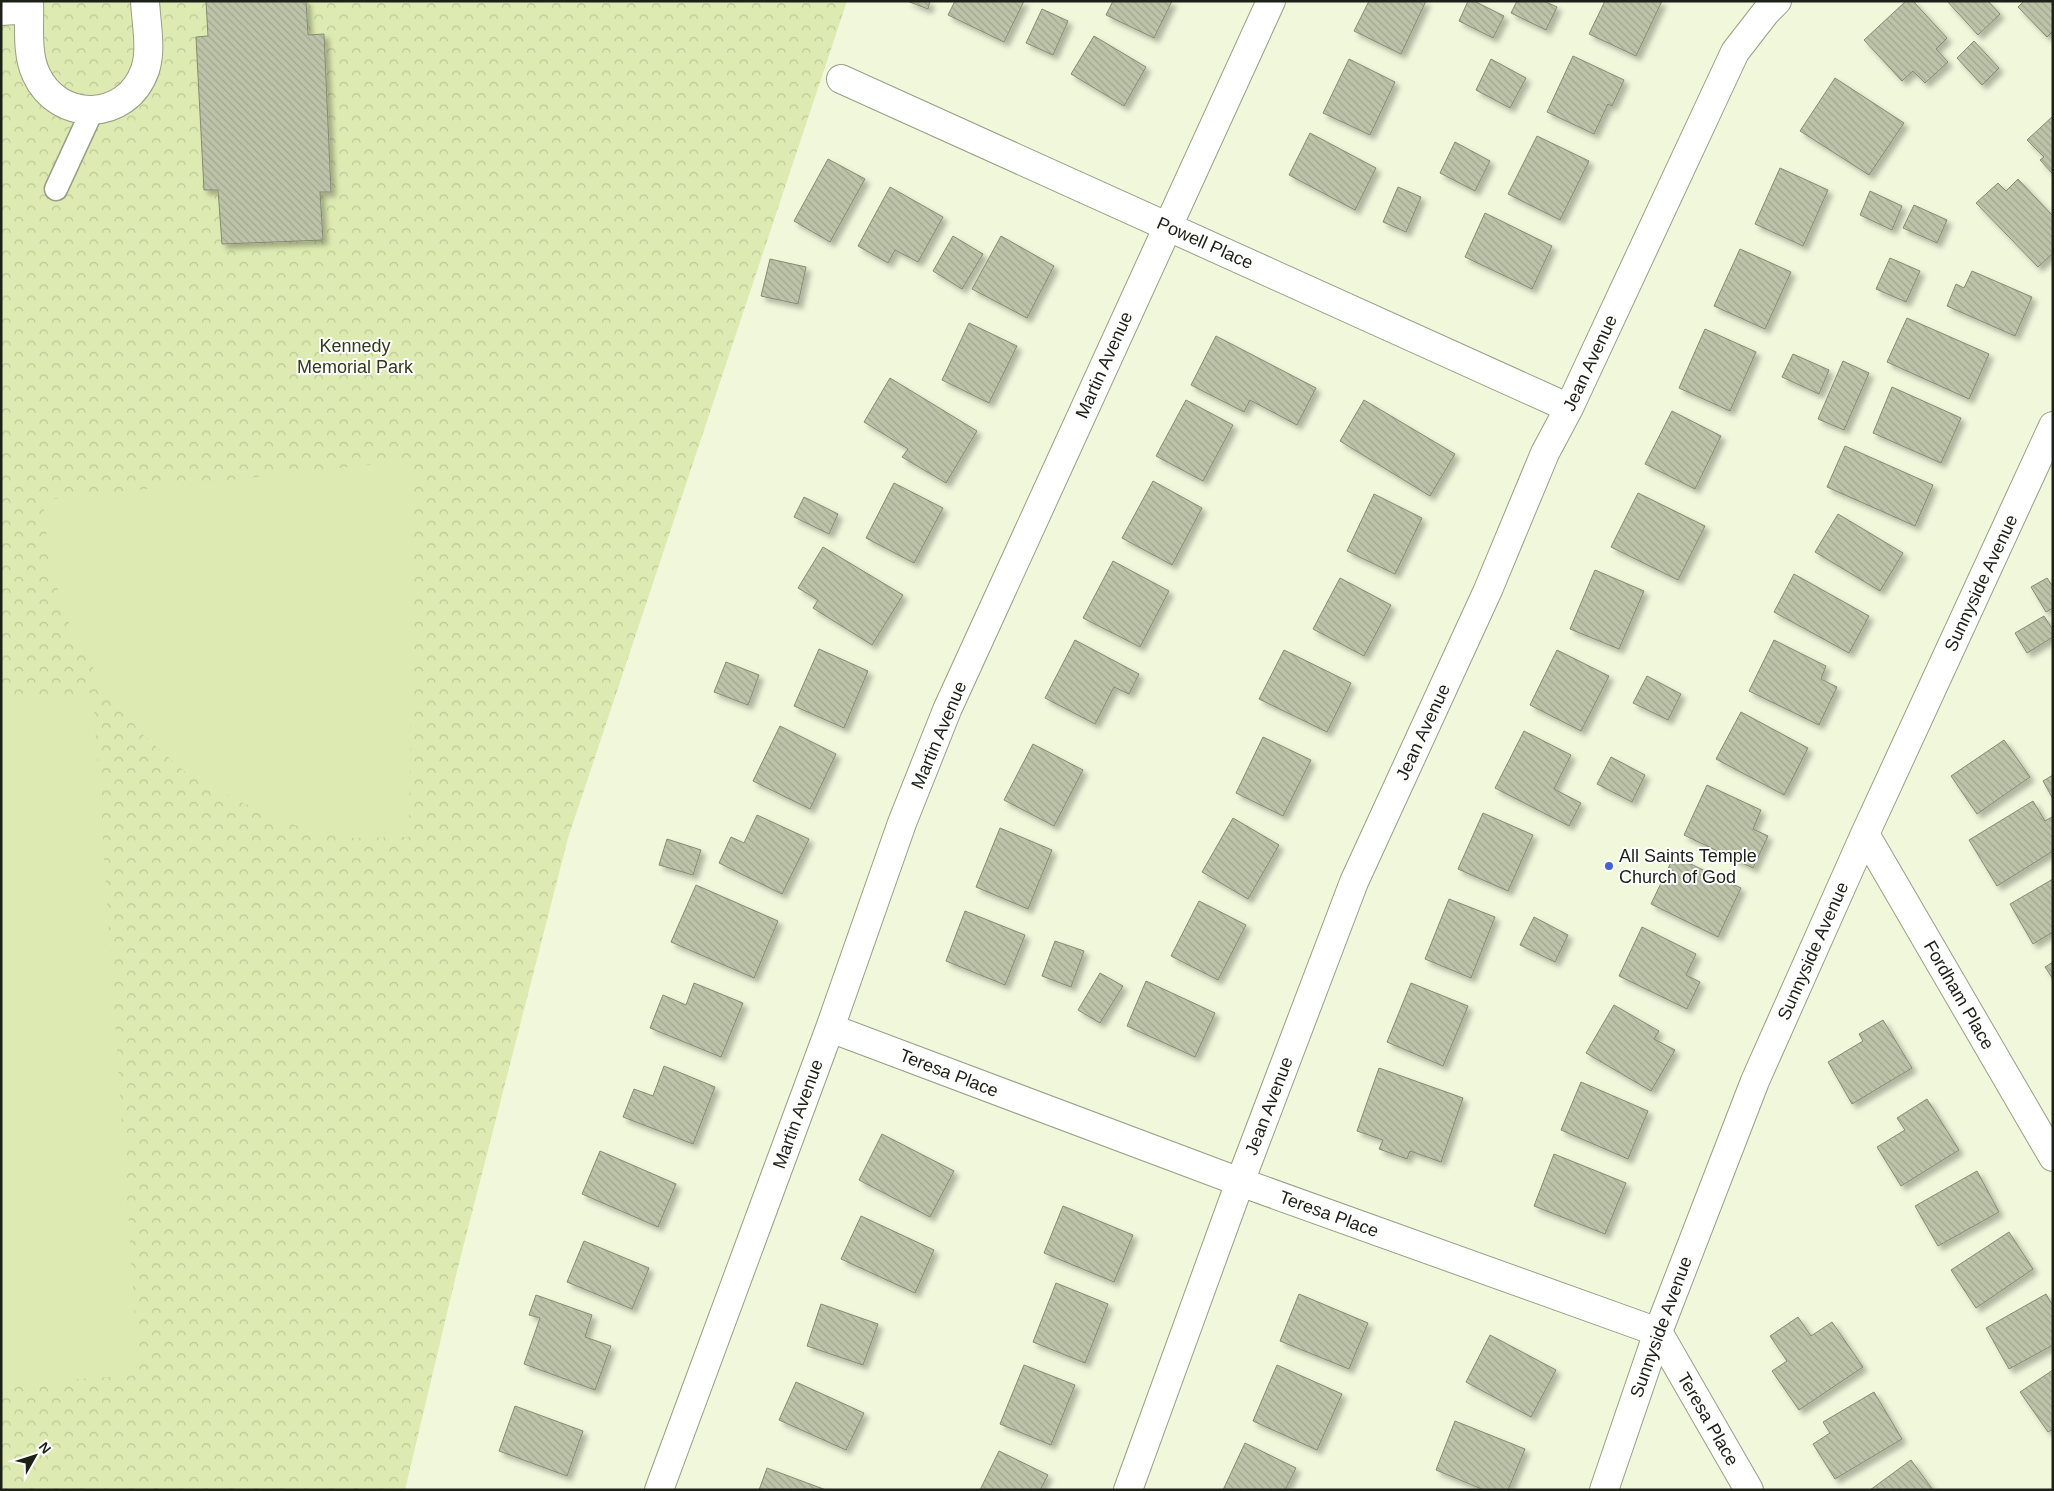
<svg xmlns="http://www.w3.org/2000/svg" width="2054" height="1491" viewBox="0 0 2054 1491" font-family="Helvetica,sans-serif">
<defs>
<pattern id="park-crowns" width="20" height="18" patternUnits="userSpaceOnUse" patternTransform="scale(1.25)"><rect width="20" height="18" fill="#ddeab1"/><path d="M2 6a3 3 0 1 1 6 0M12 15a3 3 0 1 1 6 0" fill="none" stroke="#bdc898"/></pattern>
<pattern id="building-back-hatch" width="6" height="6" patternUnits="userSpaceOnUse" patternTransform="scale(1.25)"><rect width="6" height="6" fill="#bcc3a8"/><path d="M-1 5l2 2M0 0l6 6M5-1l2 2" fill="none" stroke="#a1a790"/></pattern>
<filter id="shadow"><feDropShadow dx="4.5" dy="4.5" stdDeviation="2.5" flood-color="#0004"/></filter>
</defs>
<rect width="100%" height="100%" fill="#f0f7db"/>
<path fill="url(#park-crowns)" d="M1,1H847L568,838L457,1271L405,1490H1Z"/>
<path fill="#ddeab1" d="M414,460L409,837L353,838L297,826L243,803L185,772L141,733L101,682L67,619L49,560L43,500Z
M93,693L139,1375L1,1384V699Z"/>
<path fill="url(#building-back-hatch)" stroke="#858b72" filter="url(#shadow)" d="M206,1H306L308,35L324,34L331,192H320L323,240L222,244L218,190H204L196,37L208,36Z
M907,1H930L928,9Z
M955,1H1024L1004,42L948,15Z
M1113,1H1172L1154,38L1106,15Z
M1369,1H1426L1401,54L1354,31Z
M1468,1H1474L1504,16L1493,38L1459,21Z
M1517,1H1544L1557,7L1546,30L1511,13Z
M1605,1H1662L1636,56L1589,34Z
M1906,1H1913L1947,38L1936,49L1948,62L1925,83L1913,71L1902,81L1864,40Z
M1947,1H1988L2000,14L1978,35Z
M2024,1H2053V31L2047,37L2018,7Z
M1042,9L1068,21L1053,55L1026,43Z
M1094,36L1146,67L1124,106L1071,74Z
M1974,41L1999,68L1982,85L1957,58Z
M1573,56L1624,80L1612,106L1608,104L1594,134L1547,112Z
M1349,59L1395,82L1370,135L1323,113Z
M1491,59L1526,78L1510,108L1476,90Z
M1835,78L1904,123L1869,175L1800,131Z
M2053,116V174L2040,160L2044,157L2027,140Z
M1310,133L1376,168L1355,210L1289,175Z
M1537,136L1589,161L1560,220L1508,194Z
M1455,142L1490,161L1475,191L1440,173Z
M828,159L865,179L830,242L794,221Z
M1780,168L1828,190L1803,246L1755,224Z
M2018,179L2053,216V253L2038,267L1976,203L1998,183L2006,191Z
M890,187L943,217L918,262L895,250L888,263L858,246Z
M1398,187L1421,197L1406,232L1383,222Z
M1870,191L1902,206L1892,230L1860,215Z
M1914,205L1947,220L1937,243L1903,228Z
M1485,213L1552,246L1532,289L1465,257Z
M953,236L983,254L962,289L933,271Z
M1001,236L1054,266L1027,318L972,289Z
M1740,249L1791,272L1765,329L1714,306Z
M1890,258L1920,271L1906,302L1876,289Z
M770,259L806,267L798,304L761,296Z
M1972,271L2032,297L2015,336L1947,306L1956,284L1964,288Z
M1907,318L1989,354L1969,399L1887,362Z
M969,323L1017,346L989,403L942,380Z
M1705,329L1756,352L1730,411L1679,388Z
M1216,336L1316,388L1297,425L1250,400L1244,412L1191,385Z
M1793,354L1829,370L1819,394L1782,377Z
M1843,361L1869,373L1844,430L1818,419Z
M890,378L977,431L946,483L902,457L908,449L864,422Z
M1892,387L1961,418L1941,463L1873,433Z
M1186,400L1233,425L1203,481L1156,456Z
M1364,400L1455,454L1430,496L1340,441Z
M1672,411L1721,436L1695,489L1645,464Z
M1845,446L1933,485L1915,526L1827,487Z
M1153,481L1202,508L1172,565L1122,538Z
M894,483L943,508L914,563L866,538Z
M1638,493L1705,526L1678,580L1611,547Z
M1374,494L1422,518L1395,574L1347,551Z
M804,497L838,514L829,534L794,517Z
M1838,514L1903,553L1880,591L1815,552Z
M823,547L903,595L872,645L813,608L818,600L798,588Z
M1113,561L1169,591L1140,647L1083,618Z
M1595,570L1644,591L1619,649L1570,629Z
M1794,574L1869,616L1849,653L1774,612Z
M1340,578L1391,605L1364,656L1313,629Z
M2047,578L2053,587V608L2046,612L2031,587Z
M2044,616L2053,630V637L2027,653L2015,633Z
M1075,640L1139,674L1129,694L1114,687L1095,724L1045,698Z
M1774,640L1826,666L1821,679L1837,687L1819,725L1749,691Z
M819,649L868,671L844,728L794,706Z
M1284,650L1351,683L1327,732L1259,699Z
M1557,650L1609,676L1581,731L1530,705Z
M726,662L759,675L748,705L714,692Z
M1647,676L1681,694L1668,720L1633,703Z
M1741,712L1808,748L1784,795L1716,759Z
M780,726L836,754L810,809L753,781Z
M1524,731L1571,755L1554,789L1581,803L1569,826L1495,788Z
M1263,737L1311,760L1283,816L1236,793Z
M2004,740L2030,777L1977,814L1951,776Z
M1033,744L1083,770L1054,826L1004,800Z
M1611,757L1645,775L1632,802L1597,784Z
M2053,775V799L2043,781Z
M1707,785L1761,810L1753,829L1768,836L1753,868L1684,835Z
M2033,801L2045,821L2052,817L2053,819V851L1997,886L1969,840Z
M1483,813L1533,835L1508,891L1458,869Z
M757,815L809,839L782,894L719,863L731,837L744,843Z
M1233,818L1279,845L1248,899L1202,872Z
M1000,828L1052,850L1028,909L976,887Z
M667,839L701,850L693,875L659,865Z
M1674,856L1741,888L1718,937L1651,904Z
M2053,879V932L2033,944L2010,904Z
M696,885L778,921L754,978L671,942Z
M1449,899L1495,917L1471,978L1425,959Z
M1199,901L1246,925L1218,980L1171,956Z
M965,911L1025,935L1005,985L946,961Z
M1534,917L1568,935L1555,962L1520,945Z
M1642,927L1696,954L1686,975L1700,982L1687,1009L1619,976Z
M1055,941L1084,951L1071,987L1042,976Z
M2053,962V979L2045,967Z
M1100,973L1123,986L1100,1023L1078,1010Z
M1146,981L1215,1013L1195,1057L1127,1026Z
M694,983L743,1003L721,1057L650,1028L663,995L686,1005Z
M1411,983L1468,1006L1443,1066L1387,1042Z
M1614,1005L1659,1031L1654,1039L1675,1050L1651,1091L1586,1053Z
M1883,1020L1912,1068L1852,1104L1828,1062L1863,1041L1859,1034Z
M664,1066L715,1087L693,1144L623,1117L634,1089L653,1096Z
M1379,1068L1463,1098L1441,1162L1410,1151L1407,1159L1379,1149L1383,1140L1357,1131Z
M1581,1082L1648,1111L1628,1159L1561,1130Z
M1927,1099L1959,1150L1901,1186L1877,1147L1905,1130L1897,1118Z
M882,1134L954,1171L930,1217L859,1180Z
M600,1151L676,1184L658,1227L582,1194Z
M1554,1154L1626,1183L1605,1234L1534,1206Z
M1977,1171L1999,1212L1938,1246L1915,1206Z
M1063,1206L1133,1235L1114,1282L1044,1253Z
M861,1216L934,1250L915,1293L841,1259Z
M2009,1232L2033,1269L1976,1308L1951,1270Z
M584,1241L649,1268L632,1309L567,1282Z
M1056,1283L1108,1304L1085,1363L1033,1342Z
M1299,1294L1368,1323L1349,1369L1280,1341Z
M2046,1294L2053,1306V1345L2009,1369L1986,1328Z
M536,1295L592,1315L585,1337L611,1346L595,1390L524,1364L540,1318L529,1315Z
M821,1304L878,1324L863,1365L807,1346Z
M1798,1317L1811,1336L1832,1322L1863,1367L1799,1410L1772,1371L1787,1361L1770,1336Z
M1490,1335L1556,1370L1531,1417L1466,1382Z
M1024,1365L1075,1385L1051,1445L1000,1424Z
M1277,1365L1342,1394L1317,1450L1253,1421Z
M2053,1370V1429L2048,1432L2020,1392Z
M796,1382L864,1413L846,1450L779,1420Z
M1874,1392L1902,1439L1835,1479L1813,1444L1830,1433L1823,1422Z
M515,1406L583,1431L567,1476L499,1451Z
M1455,1421L1525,1449L1508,1490H1484L1436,1470Z
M1245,1443L1296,1468L1285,1490H1223Z
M999,1451L1048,1475L1040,1490H980Z
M1911,1460L1933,1490H1870Z
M767,1468L826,1490H759Z"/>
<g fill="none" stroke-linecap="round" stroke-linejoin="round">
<g stroke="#989f85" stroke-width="25">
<path id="lane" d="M56,189L92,111"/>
</g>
<g stroke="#989f85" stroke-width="30">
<path id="street" d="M29,1C30,23 26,53 36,74C58,123 127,122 145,70C152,50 146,22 145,1
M1,11L29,9
M841,79L1569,408
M1865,834L2053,1157
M830,1028L1240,1182L1658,1332L1749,1490
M659,1490L830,1028L902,823L947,710L1271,1
M1128,1490L1240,1182L1354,882L1488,590L1545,453L1569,408L1735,52L1766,12L1777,1
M1604,1490L1658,1332L1755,1081L1865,834L2053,426"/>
</g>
<use href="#lane" stroke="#fff" stroke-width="22"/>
<use href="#street" stroke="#fff" stroke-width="28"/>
</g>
<circle fill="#4562d5" stroke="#fff" stroke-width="2" cx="1609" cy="866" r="5"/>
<g text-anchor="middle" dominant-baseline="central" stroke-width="4" stroke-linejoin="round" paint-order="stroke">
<g font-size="18" fill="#1d2016" stroke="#fff">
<text transform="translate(1205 243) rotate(24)">Powell Place</text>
<text transform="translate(1590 363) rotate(-65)">Jean Avenue</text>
<text transform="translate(1104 365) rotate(-66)">Martin Avenue</text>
<text transform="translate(1981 583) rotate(-65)">Sunnyside Avenue</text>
<text transform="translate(1423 732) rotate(-65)">Jean Avenue</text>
<text transform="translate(939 735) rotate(-67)">Martin Avenue</text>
<text transform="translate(1813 951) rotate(-66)">Sunnyside Avenue</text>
<text transform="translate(1959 995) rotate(60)">Fordham Place</text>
<text transform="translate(949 1073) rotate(21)">Teresa Place</text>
<text transform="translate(1269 1106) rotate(-69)">Jean Avenue</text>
<text transform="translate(798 1114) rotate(-70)">Martin Avenue</text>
<text transform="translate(1329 1214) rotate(20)">Teresa Place</text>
<text transform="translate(1661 1327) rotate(-70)">Sunnyside Avenue</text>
<text transform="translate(1708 1419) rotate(60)">Teresa Place</text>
</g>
<g font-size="18" fill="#323916" stroke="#fff">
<text x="355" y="346">Kennedy<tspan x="355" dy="21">Memorial Park</tspan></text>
</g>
<g font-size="18" fill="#1d2016" stroke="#fff" text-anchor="start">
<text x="1619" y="856">All Saints Temple<tspan x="1619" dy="21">Church of God</tspan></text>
</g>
</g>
<rect width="2054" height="1491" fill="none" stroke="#1d2016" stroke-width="5"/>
<g transform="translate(35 1456) rotate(51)" stroke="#ffffff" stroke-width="4" paint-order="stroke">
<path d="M0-4L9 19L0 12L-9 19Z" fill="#1d2016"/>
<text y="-8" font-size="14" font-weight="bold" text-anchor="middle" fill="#1d2016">N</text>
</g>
</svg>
